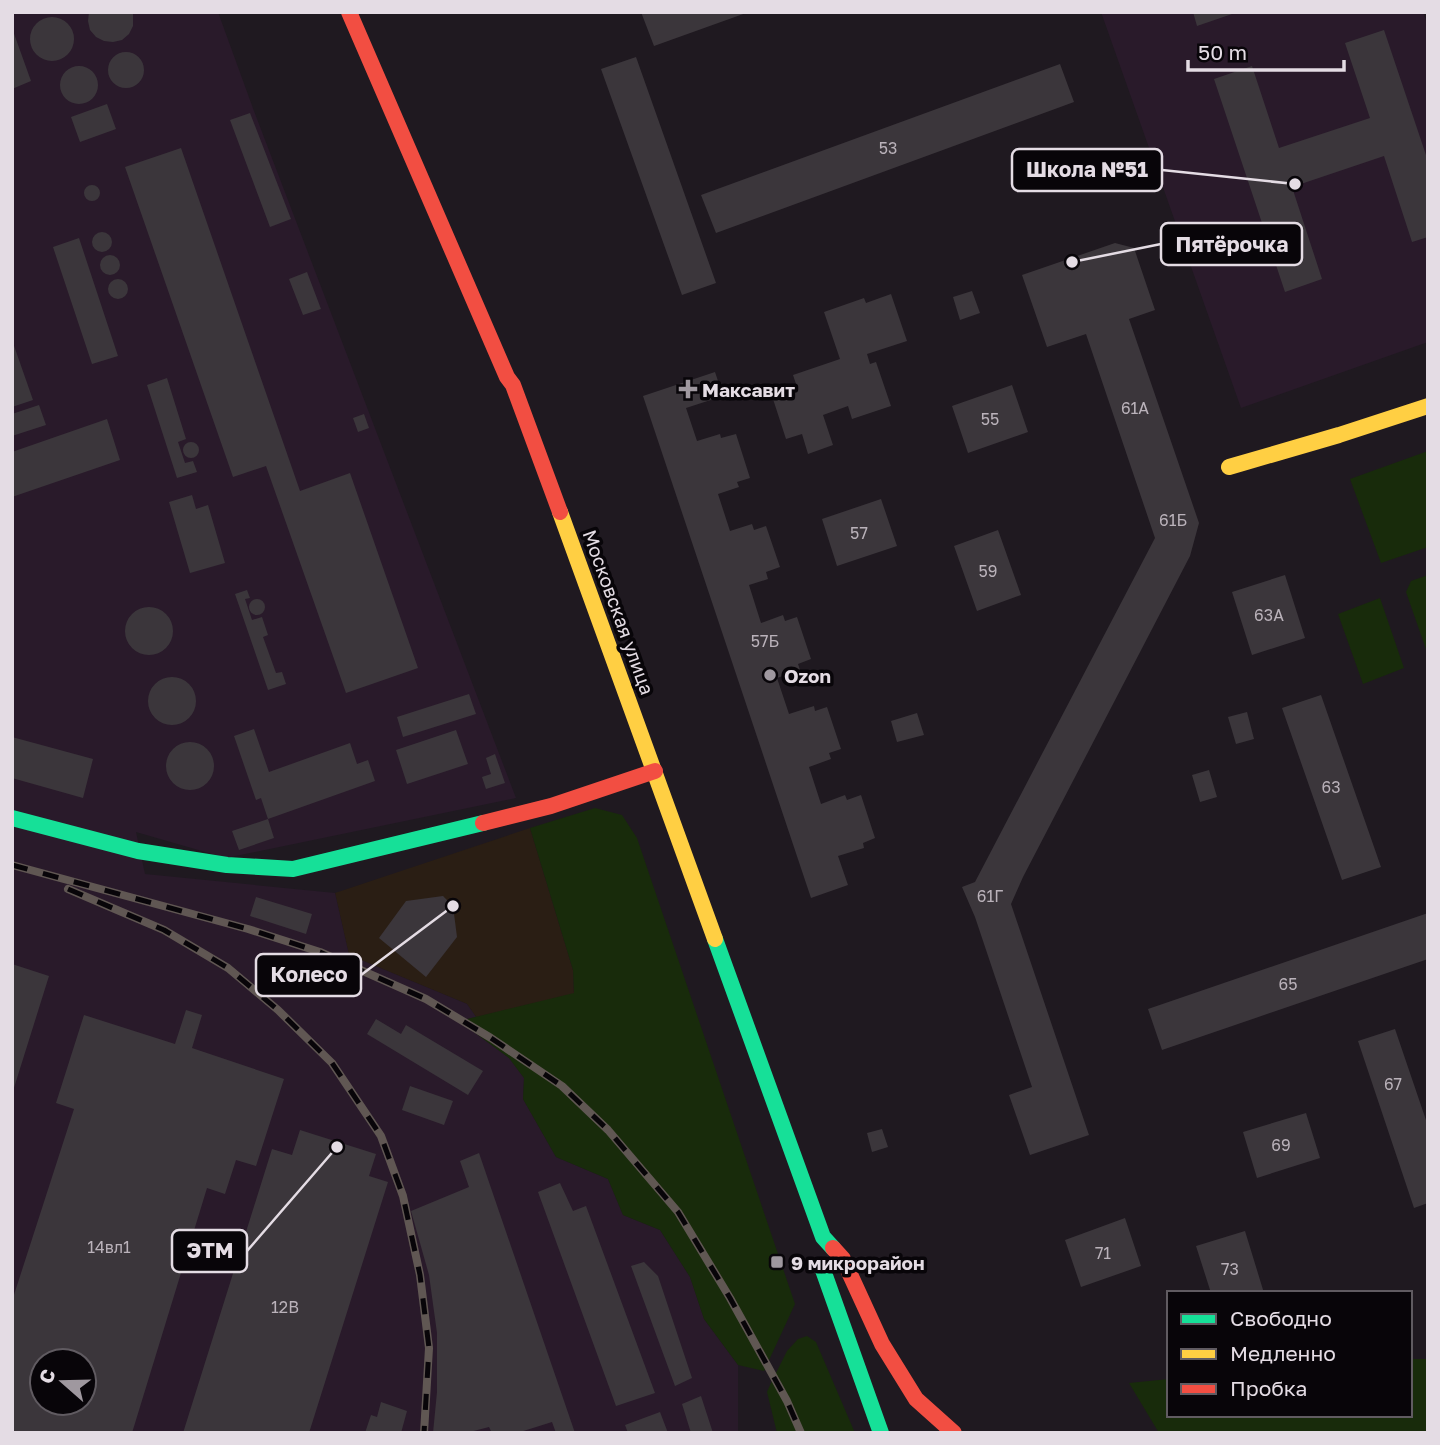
<svg xmlns="http://www.w3.org/2000/svg" width="1440" height="1445" viewBox="0 0 1440 1445" font-family="'Golos Text',sans-serif">
<rect width="100%" height="100%" fill="#1f1920"/>
<path fill="#2a1e14" d="M530,828L573,970L574,994L476,1017L467,1004L349,955L335,893Z"/>
<path fill="#291a2a" fill-rule="evenodd" d="M12,12H218L254,111L516,798L226,858L136,832L145,874L335,893L349,955L467,1004L476,1017L459,1021L509,1058L524,1078L523,1099L556,1157L608,1179L623,1215L660,1230L690,1277L704,1319L738,1365V1433H12ZM42,1361H84V1403H42Z
M1101,12H1423L1428,26V342L1241,408Z"/>
<path fill="#182b0b" d="M1428,451V547L1381,563L1350,479Z
M1428,575V655L1406,592L1411,581Z
M1380,598L1404,668L1363,684L1338,614Z
M595,808L622,815L637,838L795,1304L764,1371L738,1365L704,1319L690,1277L660,1230L623,1215L608,1179L556,1157L523,1099L524,1078L509,1058L459,1021L574,993L573,970L530,828Z
M807,1336L816,1342L855,1433H777L767,1392L770,1385L787,1351L798,1339Z
M1410,1359H1428V1433H1159L1129,1383L1169,1379V1415H1410Z"/>
<path fill="#3b363b" fill-rule="evenodd" d="M89,12H133V26L129,34L122,40L113,42L104,41L96,37L90,30L88,21Z
M641,12H746V13L654,46Z
M1193,12H1235V13L1197,26Z
M30 39a22 22 0 1 1 44 0a22 22 0 1 1-44 0Z
M12,28L31,81L12,89Z
M1384,30L1428,161V237L1412,242L1384,156L1292,187L1322,279L1285,292L1214,79L1252,66L1279,148L1370,118L1345,43Z
M108 70a18 18 0 1 1 36 0a18 18 0 1 1-36 0Z
M636,57L716,283L682,295L601,69Z
M1060,64L1074,102L716,233L701,195Z
M60 85a19 19 0 1 1 38 0a19 19 0 1 1-38 0Z
M107,104L116,129L80,142L71,117Z
M250,113L291,219L270,227L230,120Z
M181,148L300,491L350,473L418,668L346,693L266,466L233,477L125,167Z
M84 193a8 8 0 1 1 16 0a8 8 0 1 1-16 0Z
M92 242a10 10 0 1 1 20 0a10 10 0 1 1-20 0Z
M79,238L118,356L92,364L53,247Z
M1115,243L1134,248L1155,310L1129,319L1199,523L1190,556L1023,877L1011,904L1089,1135L1030,1155L1009,1095L1032,1087L975,917L962,887L975,882L1155,538L1086,334L1047,347L1022,275Z
M100 265a10 10 0 1 1 20 0a10 10 0 1 1-20 0Z
M307,272L321,309L303,315L289,279Z
M108 289a10 10 0 1 1 20 0a10 10 0 1 1-20 0Z
M972,291L980,313L960,320L953,297Z
M891,294L907,341L867,354L870,364L876,362L891,406L852,419L848,406L823,415L833,445L808,454L802,434L786,439L773,399L798,390L793,375L840,359L824,312L864,298L866,303Z
M12,340L33,400L12,407Z
M715,372L723,396L686,408L697,441L720,434L721,438L736,434L750,478L737,482L739,487L718,494L730,531L752,524L754,530L766,526L780,567L766,572L768,579L749,585L761,623L783,615L785,621L797,617L811,659L798,664L800,670L777,678L789,714L814,706L815,711L827,707L841,749L829,753L831,759L809,767L821,804L845,795L847,800L861,795L875,838L863,843L864,848L838,856L848,885L811,898L643,396Z
M167,378L186,439L178,442L185,463L193,461L197,472L177,478L147,385Z
M1012,385L1028,432L968,453L952,406Z
M39,405L46,425L12,436V414Z
M364,414L369,428L358,432L353,418Z
M107,419L120,460L12,497V452Z
M183 450a8 8 0 1 1 16 0a8 8 0 1 1-16 0Z
M192,495L196,509L208,505L225,563L190,573L169,502Z
M881,499L897,546L837,566L822,519Z
M998,530L1021,595L977,611L954,546Z
M1285,575L1305,638L1252,655L1232,592Z
M247,590L250,598L245,599L252,620L262,617L268,635L263,637L276,673L282,672L286,684L268,690L235,594Z
M249 607a8 8 0 1 1 16 0a8 8 0 1 1-16 0Z
M125 631a24 24 0 1 1 48 0a24 24 0 1 1-48 0Z
M148 701a24 24 0 1 1 48 0a24 24 0 1 1-48 0Z
M469,694L476,714L403,737L397,717Z
M1321,695L1381,867L1342,880L1282,708Z
M1247,712L1254,739L1236,744L1228,717Z
M917,713L924,735L897,742L891,721Z
M254,729L269,772L350,743L357,764L368,760L375,781L268,819L261,798L256,800L234,736Z
M456,730L468,764L407,784L396,750Z
M12,737L93,759L83,798L12,778Z
M166 766a24 24 0 1 1 48 0a24 24 0 1 1-48 0Z
M495,754L505,783L486,789L482,777L491,774L486,758Z
M1209,770L1217,797L1200,802L1192,775Z
M268,819L274,838L239,850L232,831Z
M443,896L453,906L457,937L426,977L379,938L406,901Z
M256,897L312,914L306,934L250,916Z
M1428,913V959L1162,1050L1148,1009Z
M12,964L49,976L13,1091H12Z
M186,1010L202,1015L192,1048L284,1079L256,1166L236,1160L225,1194L207,1188L132,1433H12V1301L74,1109L56,1103L84,1015L175,1044ZM42,1361H84V1403H42Z
M376,1019L401,1034L406,1025L483,1071L468,1095L367,1034Z
M1395,1029L1428,1126V1203L1414,1208L1358,1041Z
M410,1086L453,1101L444,1125L402,1110Z
M1306,1113L1320,1158L1257,1178L1243,1132Z
M882,1129L888,1147L872,1152L867,1133Z
M300,1130L376,1154L369,1176L388,1182L309,1433H183L272,1149L292,1155Z
M479,1153L575,1433H556L552,1422L517,1433H492L489,1427L466,1433H433L437,1392V1333L429,1275L411,1211L469,1187L460,1161Z
M560,1183L573,1211L586,1206L655,1393L616,1406L538,1192Z
M1125,1218L1141,1266L1081,1287L1065,1240Z
M1245,1231L1264,1293H1211L1196,1246Z
M644,1262L658,1276L692,1378L675,1386L631,1266Z
M701,1396L713,1433H691L682,1404Z
M381,1402L407,1411L401,1433H365L371,1415L377,1417Z
M660,1412L668,1433H628L625,1425Z"/>
<g fill="none" stroke-linecap="round" stroke-linejoin="round">
<path stroke="#16e098" stroke-width="16" d="M12,818L138,851L227,865L293,869L483,823
M715,939L823,1237L833,1248
M823,1270L881,1433"/>
<path stroke="#ffcf43" stroke-width="16" d="M1229,467L1339,435L1428,406
M560,512L715,939"/>
<path stroke="#f24e42" stroke-width="16" d="M349,12L507,377L513,385L560,512
M483,823L551,806L655,771
M833,1248L843,1259L882,1344L916,1399L954,1433"/>
<g stroke="#605753" stroke-width="8">
<path id="rail" d="M12,865L248,929L320,952L426,999L491,1038L562,1086L608,1130L678,1212L730,1298L787,1401L801,1433
M68,889L164,930L228,968L278,1010L332,1063L381,1136L403,1196L420,1275L429,1348L424,1433"/>
</g>
<use href="#rail" stroke="#080509" stroke-width="5" stroke-dasharray="16" stroke-linecap="butt"/>
</g>
<g fill="#9f989f" stroke="#080509" stroke-width="2.5">
<path d="M684.5 378.5h7v7h7v7h-7v7h-7v-7h-7v-7h7z"/>
<circle cx="770" cy="675" r="7"/>
<rect x="770" y="1255" width="14" height="14" rx="3.5"/>
</g>
<g text-anchor="middle" dominant-baseline="central" stroke-width="7" stroke-linejoin="round" paint-order="stroke">
<g font-size="16" fill="#bab2ba">
<text x="888" y="148">53</text>
<text x="1135" y="408">61А</text>
<text x="990" y="419">55</text>
<text x="1173" y="520">61Б</text>
<text x="859" y="533">57</text>
<text x="988" y="571">59</text>
<text x="1269" y="615">63А</text>
<text x="765" y="641">57Б</text>
<text x="1331" y="787">63</text>
<text x="990" y="896">61Г</text>
<text x="1288" y="984">65</text>
<text x="1393" y="1084">67</text>
<text x="1281" y="1145">69</text>
<text x="109" y="1247">14вл1</text>
<text x="1103" y="1253">71</text>
<text x="1230" y="1269">73</text>
<text x="285" y="1307">12В</text>
</g>
<g font-size="19" font-weight="bold" fill="#e4dce4" stroke="#080509" text-anchor="start">
<text x="702" y="389">Максавит</text>
<text x="784" y="675">Ozon</text>
<text x="791" y="1262">9 микрорайон</text>
</g>
<g font-size="19" fill="#e4dce4" stroke="#080509">
<text transform="translate(619 612) rotate(70)">Московская улица</text>
</g>
</g>
<path fill="none" stroke="#e4dce4" stroke-width="2.5" d="M1295 184L1162 170M1072 262L1161 244M453 906L361 975M337 1147L247 1251"/>
<g fill="#e4dce4" stroke="#080509" stroke-width="2.5">
<circle cx="1295" cy="184" r="7"/>
<circle cx="1072" cy="262" r="7"/>
<circle cx="453" cy="906" r="7"/>
<circle cx="337" cy="1147" r="7"/>
</g>
<g fill="#080509" stroke="#e4dce4" stroke-width="2.5">
<rect x="1012" y="149" width="150" height="42" rx="7"/>
<rect x="1161" y="223" width="141" height="42" rx="7"/>
<rect x="256" y="954" width="105" height="42" rx="7"/>
<rect x="172" y="1230" width="75" height="42" rx="7"/>
</g>
<g font-size="21" text-anchor="middle" font-weight="bold" fill="#e4dce4">
<text x="1087" y="177">Школа №51</text>
<text x="1232" y="252">Пятёрочка</text>
<text x="309" y="982">Колесо</text>
<text x="210" y="1258">ЭТМ</text>
</g>
<rect width="1440" height="1445" fill="none" stroke="#e4dce4" stroke-width="28"/>
<rect x="1167" y="1291" width="245" height="126" fill="#080509" stroke="#605b61" stroke-width="2"/>
<rect x="1181" y="1314" width="35" height="10" fill="#16e098" stroke="#605b61" stroke-width="2"/>
<text x="1230" y="1326" font-size="21" fill="#e4dce4">Свободно</text>
<rect x="1181" y="1349" width="35" height="10" fill="#ffcf43" stroke="#605b61" stroke-width="2"/>
<text x="1230" y="1361" font-size="21" fill="#e4dce4">Медленно</text>
<rect x="1181" y="1384" width="35" height="10" fill="#f24e42" stroke="#605b61" stroke-width="2"/>
<text x="1230" y="1396" font-size="21" fill="#e4dce4">Пробка</text>
<g transform="translate(63 1382) rotate(290)"><circle r="33" fill="#080509" stroke="#605b61" stroke-width="2"/>
<path d="M0-5L12 26L0 18L-12 26Z" fill="#9f989f"/>
<text y="-10" font-size="19" font-weight="bold" text-anchor="middle" fill="#e4dce4">С</text>
</g>
<path d="M1188 60v10h156v-10" fill="none" stroke="#e4dce4" stroke-width="3.5"/>
<text x="1198" y="60" font-size="21" fill="#e4dce4" stroke="#080509" stroke-width="5" paint-order="stroke">50 m</text>
</svg>
